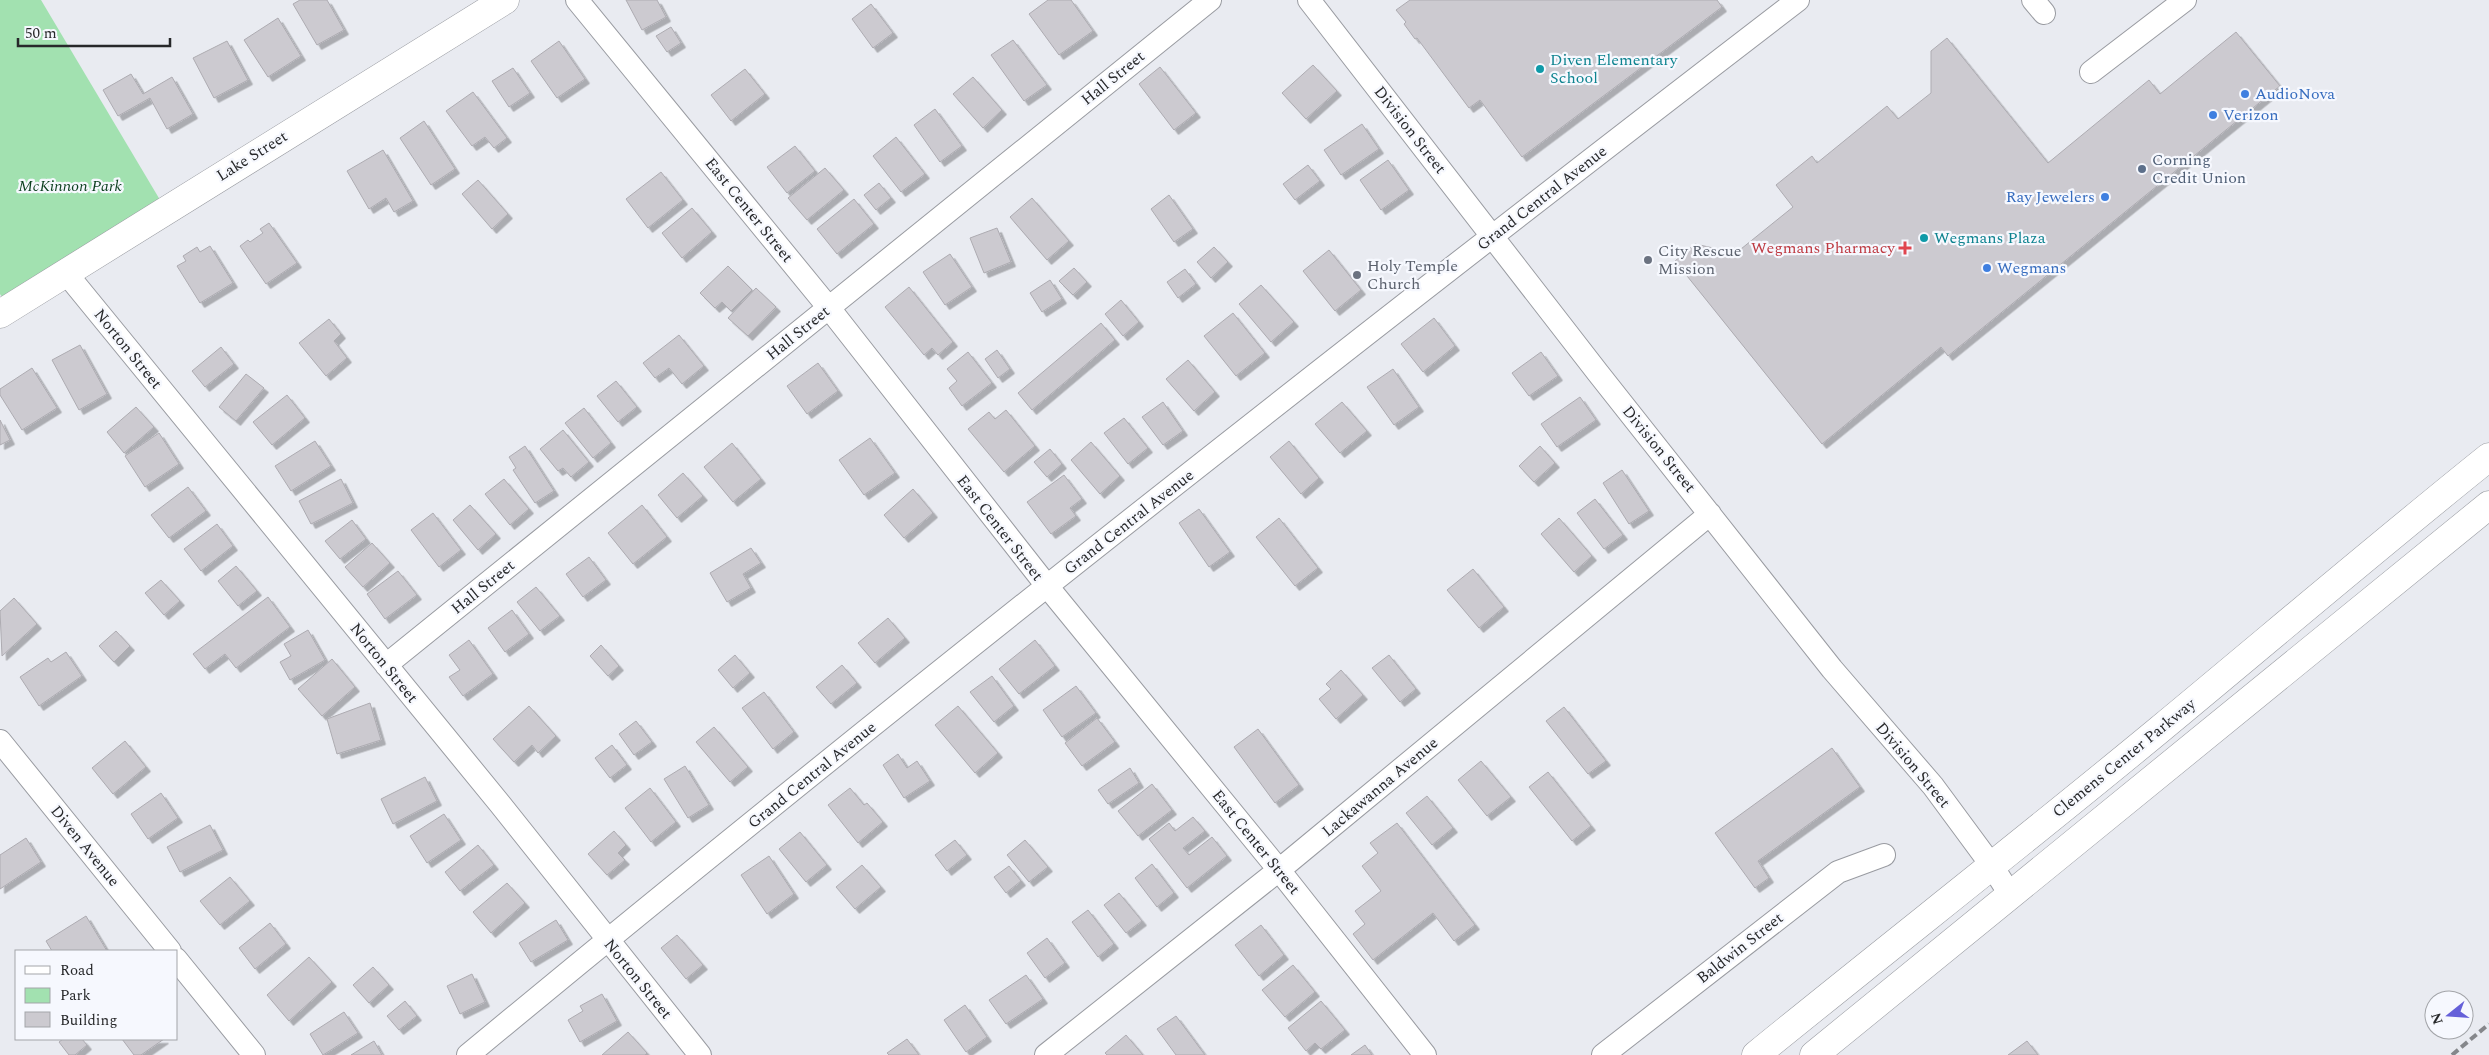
<svg xmlns="http://www.w3.org/2000/svg" width="2489" height="1055" viewBox="0 0 2489 1055" font-family="Spectral,serif">
<defs>
<filter id="shadow"><feDropShadow dx="4.5" dy="4.5" stdDeviation="0" flood-color="#0004"/></filter>
</defs>
<rect width="100%" height="100%" fill="#e9ebf1"/>
<path fill="#a2e1b0" d="M0,0H41L166,210L10,308L0,294Z"/>
<path fill="#cccad0" stroke="#adabb1" filter="url(#shadow)" d="M300,0H327L344,30L317,45L293,4Z
M626,0H657L666,17L642,30Z
M1048,0H1071L1093,31L1059,55L1029,14Z
M1410,0H1717L1722,7L1522,157L1480,100L1469,108L1417,38L1415,39L1404,24L1406,22L1396,10Z
M871,4L893,33L873,48L852,19Z
M278,18L301,56L268,77L244,40Z
M671,27L681,43L667,52L656,36Z
M2236,32L2280,86L1948,356L1941,347L1822,444L1675,261L1695,244L1736,253L1793,207L1776,185L1812,156L1817,163L1887,106L1898,119L1931,93V51L1947,38L2048,163L2149,80L2160,94Z
M1013,40L1047,85L1024,101L991,55Z
M227,41L248,80L214,98L193,58Z
M559,41L585,79L557,98L531,61Z
M1313,65L1337,91L1306,119L1282,93Z
M1160,67L1196,113L1174,130L1139,84Z
M513,68L530,93L509,107L492,81Z
M745,69L765,94L731,121L711,95Z
M131,74L143,94L172,77L193,114L167,129L150,98L118,116L103,90Z
M973,77L1002,110L983,128L953,94Z
M473,92L507,138L494,148L485,137L472,146L446,111Z
M935,109L962,146L940,162L914,125Z
M424,121L455,169L431,185L400,138Z
M1362,124L1379,149L1341,175L1324,150Z
M896,137L925,174L901,192L873,156Z
M795,146L815,171L787,193L767,167Z
M383,150L413,201L394,212L386,198L369,209L347,171Z
M1388,160L1409,190L1381,210L1360,180Z
M1308,165L1320,181L1295,200L1283,184Z
M825,168L844,190L807,220L788,198Z
M661,172L683,200L648,228L626,199Z
M478,180L508,214L492,229L462,194Z
M879,183L891,198L876,210L864,195Z
M1169,195L1193,229L1174,242L1151,209Z
M1032,198L1069,241L1047,260L1010,217Z
M854,199L874,224L837,254L817,229Z
M692,208L712,232L682,258L662,233Z
M269,223L297,263L266,284L240,246L248,240L250,242L263,233L260,229Z
M997,228L1011,262L984,273L970,238Z
M210,246L233,283L200,303L177,266L186,261L183,256L197,247L200,252Z
M1214,247L1228,262L1211,278L1197,262Z
M1329,250L1361,290L1335,311L1303,271Z
M950,254L972,287L945,305L923,272Z
M728,266L752,290L731,311L722,302L715,308L700,293Z
M1074,268L1087,282L1073,295L1059,281Z
M1185,269L1196,284L1178,298L1167,282Z
M1050,280L1062,299L1042,312L1030,293Z
M1261,285L1294,322L1271,342L1239,304Z
M909,287L953,342L938,355L932,348L924,355L885,307Z
M756,288L776,307L748,336L728,318Z
M1121,300L1139,322L1123,336L1105,314Z
M1233,313L1265,353L1236,376L1204,336Z
M1434,318L1455,346L1423,372L1401,344Z
M329,319L341,334L334,341L347,358L326,376L299,343Z
M1101,323L1115,340L1032,410L1018,393Z
M679,335L704,366L682,384L669,368L655,378L643,363Z
M80,345L107,394L79,410L52,360Z
M221,347L234,364L205,387L192,371Z
M997,350L1010,369L998,378L985,359Z
M968,352L992,383L962,406L949,388L957,381L947,369Z
M1541,352L1558,376L1529,396L1512,373Z
M1188,360L1215,392L1194,411L1166,379Z
M818,363L838,391L807,414L787,386Z
M32,368L57,408L22,430L0,395V389Z
M1393,369L1419,407L1394,425L1367,387Z
M246,374L264,388L236,421L219,407Z
M616,381L637,407L618,422L597,396Z
M287,395L305,418L272,445L253,422Z
M1580,397L1596,420L1557,447L1541,424Z
M1163,402L1183,431L1163,445L1142,417Z
M1342,402L1367,431L1340,453L1315,424Z
M136,407L154,427L124,453L107,432Z
M584,408L611,443L593,458L565,423Z
M1006,410L1035,446L1004,472L968,429L989,412L995,419Z
M1124,418L1148,448L1128,464L1104,433Z
M0,420L10,440L0,445Z
M563,430L589,462L571,477L563,468L558,471L540,449Z
M159,433L179,464L145,487L125,456Z
M870,438L895,473L864,495L839,460Z
M315,441L331,466L291,491L275,466Z
M1289,441L1319,478L1301,494L1270,457Z
M1091,442L1120,476L1100,494L1071,460Z
M732,443L761,479L733,502L704,467Z
M525,446L554,491L535,503L513,470L516,468L509,457Z
M1540,446L1555,463L1534,482L1519,466Z
M1050,449L1062,464L1047,477L1034,462Z
M1622,470L1649,511L1629,524L1603,483Z
M683,473L703,496L677,518L658,495Z
M1064,475L1082,499L1070,508L1076,516L1051,534L1027,502Z
M341,479L353,503L311,524L299,501Z
M504,479L529,509L510,525L485,494Z
M188,487L206,511L169,538L151,515Z
M913,489L933,513L904,538L884,515Z
M1595,499L1623,535L1604,549L1577,513Z
M470,505L496,534L478,550L453,520Z
M642,505L667,537L633,564L608,533Z
M1199,509L1230,552L1209,567L1179,523Z
M433,513L461,550L439,567L411,530Z
M1279,518L1318,568L1295,586L1256,537Z
M1559,518L1592,556L1574,572L1541,534Z
M352,520L366,539L340,559L325,541Z
M217,524L233,546L201,571L184,549Z
M372,543L390,563L363,587L345,567Z
M751,548L761,563L743,574L751,588L727,602L710,573Z
M589,557L606,580L583,597L566,574Z
M236,566L257,591L238,606L218,581Z
M1473,569L1504,607L1479,628L1447,590Z
M398,571L417,595L385,619L367,594Z
M161,580L180,601L164,615L145,593Z
M536,587L560,616L540,631L517,602Z
M268,597L290,627L236,668L225,654L205,669L193,654Z
M14,598L37,624L2,656L0,611Z
M512,610L529,634L505,652L488,628Z
M888,618L905,638L875,663L858,643Z
M308,630L325,660L290,680L280,662L291,656L284,644Z
M116,631L130,646L114,662L99,646Z
M469,640L493,674L463,696L449,677L460,670L449,655Z
M1035,640L1055,666L1019,694L999,669Z
M601,645L619,666L608,676L590,656Z
M66,652L82,676L39,706L20,677L48,658L51,662Z
M735,655L750,673L733,688L718,670Z
M1389,655L1416,689L1400,702L1372,668Z
M332,659L355,687L322,716L298,689Z
M842,665L857,683L831,704L816,687Z
M1341,670L1363,695L1336,719L1319,699L1331,689L1326,684Z
M992,676L1014,706L994,722L970,692Z
M1076,686L1096,713L1062,737L1043,710Z
M764,692L794,732L773,749L742,708Z
M370,703L381,740L337,754L327,719Z
M529,706L556,736L538,753L532,745L514,762L493,739Z
M958,706L998,753L975,773L935,725Z
M1564,707L1606,761L1588,774L1546,721Z
M1097,718L1115,742L1082,766L1065,743Z
M636,721L652,742L634,755L619,734Z
M714,727L748,767L730,782L696,742Z
M1258,729L1299,785L1275,803L1234,747Z
M125,741L146,767L113,794L92,768Z
M612,745L627,765L610,778L595,758Z
M1832,748L1860,787L1758,861L1769,878L1755,888L1715,833Z
M898,754L907,768L917,761L930,781L904,798L883,765Z
M1481,761L1511,797L1487,816L1458,780Z
M685,766L709,805L688,818L664,779Z
M1130,768L1139,783L1108,804L1098,790Z
M1548,772L1591,826L1572,841L1529,787Z
M425,777L437,801L393,824L381,799Z
M1152,784L1172,810L1138,836L1118,811Z
M650,788L676,822L651,842L625,808Z
M850,788L864,805L867,803L883,822L858,843L828,805Z
M161,793L178,818L148,839L131,814Z
M1427,796L1453,828L1432,845L1406,813Z
M444,814L461,840L427,863L410,836Z
M1193,817L1205,831L1183,848L1189,855L1212,837L1227,856L1187,888L1149,839L1169,823L1175,831Z
M1397,823L1475,925L1454,941L1433,913L1373,960L1353,934L1365,924L1355,911L1381,891L1362,866L1378,853L1370,843Z
M210,825L223,850L180,872L167,847Z
M614,831L626,845L618,853L625,860L607,875L588,854Z
M800,832L827,865L806,882L779,849Z
M26,838L41,862L0,889V855Z
M955,840L967,855L947,871L935,855Z
M1025,840L1048,867L1029,882L1007,855Z
M478,845L494,865L460,891L445,872Z
M769,856L794,894L767,914L741,875Z
M1152,864L1174,893L1157,907L1135,878Z
M862,865L881,887L855,909L836,887Z
M1009,866L1021,881L1006,893L994,877Z
M230,877L250,901L220,925L200,901Z
M507,883L525,903L491,933L473,912Z
M1119,893L1142,921L1126,933L1104,905Z
M1088,910L1114,944L1098,957L1072,922Z
M86,916L107,951H52L46,941Z
M556,920L568,940L531,962L519,943Z
M270,923L286,944L255,969L239,948Z
M1261,925L1284,955L1259,976L1235,945Z
M677,935L703,965L686,979L661,948Z
M1047,938L1065,963L1045,978L1027,953Z
M309,957L332,982L289,1021L267,995Z
M1293,965L1315,992L1285,1017L1262,990Z
M373,967L389,985L369,1003L353,985Z
M472,974L485,1002L460,1014L447,986Z
M1026,975L1043,999L1006,1024L989,1000Z
M602,994L617,1021L580,1042L568,1020L583,1011L580,1006Z
M405,1001L417,1016L399,1030L387,1016Z
M1321,1001L1345,1030L1321,1049L1315,1043L1306,1051L1288,1028Z
M965,1005L987,1037L966,1052L944,1020Z
M344,1012L358,1033L323,1055L310,1034Z
M1176,1016L1205,1055H1176L1157,1029Z
M628,1032L647,1053L645,1055H602Z
M1126,1035L1143,1055H1107L1105,1053Z
M63,1039H82L87,1045L75,1055H69L59,1042Z
M122,1039H164L141,1055H134Z
M907,1039L919,1055H889L887,1053Z
M374,1041L382,1055H351Z
M2027,1041L2038,1055H2008Z
M1365,1045L1372,1055H1351Z"/>
<g fill="none" stroke-linecap="round" stroke-linejoin="round">
<g stroke="#999ba1" stroke-width="24">
<path id="street" d="M577,0L829,308L1047,586L1279,870L1425,1055
M1309,0L1598,373L1832,669L1933,786L1992,866L2011,896
M2033,0L2044,13
M2091,72L2185,0
M66,273L500,804L700,1055
M386,665L1210,0
M0,741L170,951
M176,959L254,1055
M468,1055C904,694 1349,345 1798,0
M1046,1055L1279,870L1710,514
M1603,1055L1838,872L1884,855"/>
</g>
<g stroke="#999ba1" stroke-width="29">
<path id="secondary" d="M0,314L505,0"/>
</g>
<g stroke="#999ba1" stroke-width="29">
<path id="primary" d="M1756,1055C1890,946 2026,840 2159,730C2269,639 2378,546 2489,457
M1814,1055L2489,505"/>
</g>
<use href="#street" stroke="#fff" stroke-width="22"/>
<use href="#secondary" stroke="#fff" stroke-width="28"/>
<use href="#primary" stroke="#fff" stroke-width="28"/>
<path stroke="#85878b" stroke-width="4" stroke-dasharray="8 4" stroke-linecap="butt" d="M2452,1055L2489,1024"/>
</g>
<g fill="#0f9aa8" stroke="#f6f8fe" stroke-width="2">
<circle cx="1540" cy="69" r="5"/>
<circle cx="1924" cy="238" r="5"/>
</g>
<g fill="#3f7fe0" stroke="#f6f8fe" stroke-width="2">
<circle cx="2245" cy="94" r="5"/>
<circle cx="2213" cy="115" r="5"/>
<circle cx="2105" cy="197" r="5"/>
<circle cx="1987" cy="268" r="5"/>
</g>
<circle fill="#5c6f8a" stroke="#f6f8fe" stroke-width="2" cx="2142" cy="169" r="5"/>
<path fill="#e0444e" stroke="#f6f8fe" stroke-width="2" d="M1902.5 240.5h5v5h5v5h-5v5h-5v-5h-5v-5h5z"/>
<g fill="#6b7280" stroke="#f6f8fe" stroke-width="2">
<circle cx="1648" cy="260" r="5"/>
<circle cx="1357" cy="275" r="5"/>
</g>
<g text-anchor="middle" dominant-baseline="central" stroke-width="4.5" stroke-linejoin="round" paint-order="stroke">
<g font-size="16" fill="#0d838f" stroke="#f6f8fe" text-anchor="start">
<text x="1550" y="60">Diven Elementary<tspan x="1550" dy="18">School</tspan></text>
<text x="1934" y="238">Wegmans Plaza</text>
</g>
<g font-size="16" fill="#27282a" stroke="#f6f8fe">
<text transform="translate(1113 78) rotate(-39)">Hall Street</text>
<text transform="translate(1410 130) rotate(52)">Division Street</text>
<text transform="translate(252 156) rotate(-32)">Lake Street</text>
<text transform="translate(1542 198) rotate(-38)">Grand Central Avenue</text>
<text transform="translate(749 210) rotate(51)">East Center Street</text>
<text transform="translate(798 333) rotate(-39)">Hall Street</text>
<text transform="translate(128 349) rotate(51)">Norton Street</text>
<text transform="translate(1659 449) rotate(51)">Division Street</text>
<text transform="translate(1129 522) rotate(-38)">Grand Central Avenue</text>
<text transform="translate(1000 528) rotate(52)">East Center Street</text>
<text transform="translate(483 587) rotate(-39)">Hall Street</text>
<text transform="translate(384 663) rotate(51)">Norton Street</text>
<text transform="translate(2124 758) rotate(-39)">Clemens Center Parkway</text>
<text transform="translate(1913 765) rotate(50)">Division Street</text>
<text transform="translate(812 775) rotate(-39)">Grand Central Avenue</text>
<text transform="translate(1380 787) rotate(-40)">Lackawanna Avenue</text>
<text transform="translate(1256 842) rotate(51)">East Center Street</text>
<text transform="translate(85 846) rotate(51)">Diven Avenue</text>
<text transform="translate(1740 948) rotate(-38)">Baldwin Street</text>
<text transform="translate(638 979) rotate(51)">Norton Street</text>
</g>
<g font-size="16" fill="#366cbe" stroke="#f6f8fe" text-anchor="start">
<text x="2255" y="94">AudioNova</text>
<text x="2223" y="115">Verizon</text>
<text x="2095" y="197" text-anchor="end">Ray Jewelers</text>
<text x="1997" y="268">Wegmans</text>
</g>
<g font-size="16" fill="#4e5e75" stroke="#f6f8fe" text-anchor="start">
<text x="2152" y="160">Corning<tspan x="2152" dy="18">Credit Union</tspan></text>
</g>
<g font-size="16" font-style="italic" fill="#0a3e1d" stroke="#f6f8fe">
<text x="70" y="186">McKinnon Park</text>
</g>
<g font-size="16" fill="#be3a42" stroke="#f6f8fe" text-anchor="end">
<text x="1895" y="248">Wegmans Pharmacy</text>
</g>
<g font-size="16" fill="#5b616d" stroke="#f6f8fe" text-anchor="start">
<text x="1658" y="251">City Rescue<tspan x="1658" dy="18">Mission</tspan></text>
<text x="1367" y="266">Holy Temple<tspan x="1367" dy="18">Church</tspan></text>
</g>
</g>
<rect x="15" y="950" width="162" height="90" fill="#f6f8fe" stroke="#a3a5a9"/>
<rect x="25" y="966" width="25" height="8" fill="#ffffff" stroke="#a3a5a9"/>
<text x="60" y="975" font-size="15" fill="#27282a">Road</text>
<rect x="25" y="988" width="25" height="15" fill="#a2e1b0" stroke="#a3a5a9"/>
<text x="60" y="1000" font-size="15" fill="#27282a">Park</text>
<rect x="25" y="1012" width="25" height="15" fill="#cccad0" stroke="#a3a5a9"/>
<text x="60" y="1025" font-size="15" fill="#27282a">Building</text>
<g transform="translate(2449 1015) rotate(253)"><circle r="24" fill="#f6f8fe" stroke="#a3a5a9"/>
<path d="M0-4L9 19L0 12L-9 19Z" fill="#6560d9"/>
<text y="-8" font-size="14" font-weight="bold" text-anchor="middle" fill="#27282a">N</text>
</g>
<path d="M18 38v8h152v-8" fill="none" stroke="#27282a" stroke-width="2.5"/>
<text x="25" y="38" font-size="15" fill="#27282a" stroke="#f6f8fe" stroke-width="4" paint-order="stroke">50 m</text>
</svg>
